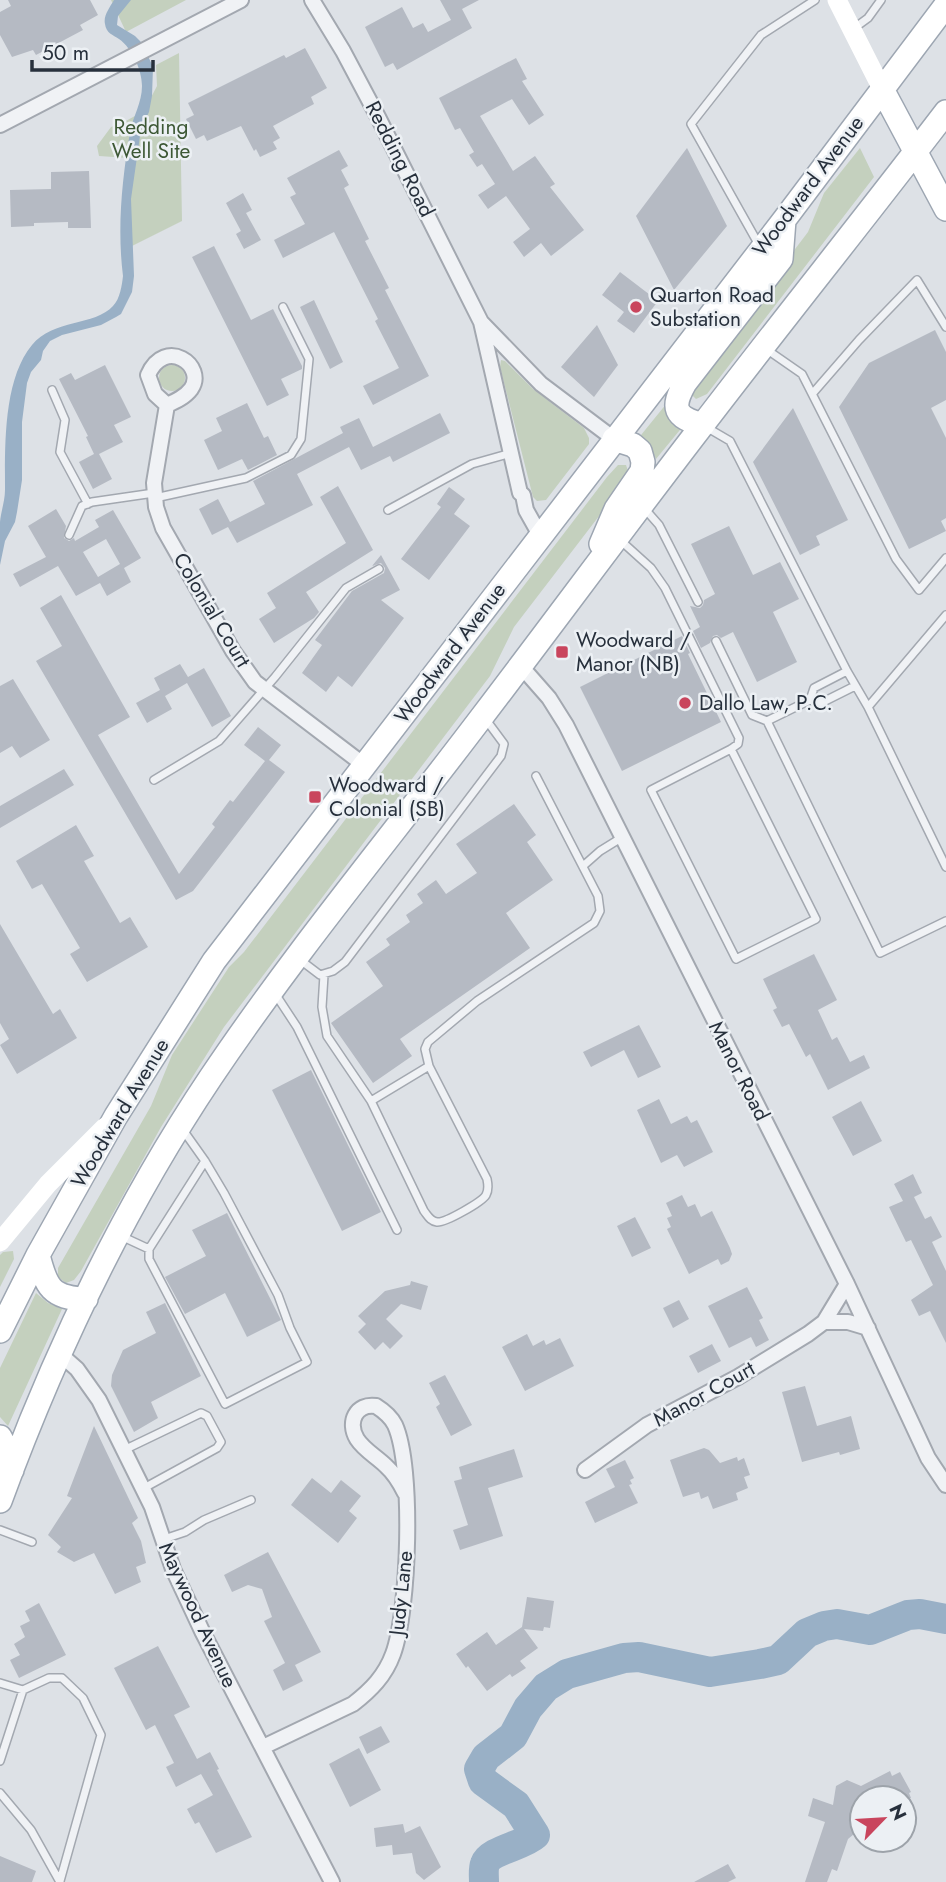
<svg xmlns="http://www.w3.org/2000/svg" width="946" height="1882" viewBox="0 0 946 1882" font-family="Jost,sans-serif">
<rect width="100%" height="100%" fill="#dde1e6"/>
<path fill="#c4d0be" d="M111,0H186L126,32Z
M179,53L182,221L132,246L128,158L99,156L97,146L111,127L124,122L144,111L157,86L156,65Z
M860,148L874,177L707,394L696,399L691,394L695,381L808,232L824,193Z
M501,360L505,361L533,389L584,428L589,438V444L546,500L537,501L533,497L500,367Z
M159 378a13 13 0 1 1 26 0a13 13 0 1 1-26 0Z
M667,403L684,425L656,459L650,446L637,440Z
M618,465H626L629,474L619,490L514,627L490,676L224,1027L161,1127L81,1271L74,1280L66,1283L58,1277V1268L151,1106L172,1055L229,967L244,952L607,477Z
M13,1251L14,1259L0,1287V1255L3,1252Z
M36,1293L48,1303L62,1309L8,1426L0,1417V1368Z"/>
<path fill="#99b0c6" d="M114,0H131L118,16L117,25L135,36L142,43L153,67L152,96L149,112L141,129L131,199L134,276L132,292L121,314L116,317L101,325L62,335L50,341L43,351L41,360L31,372L27,383L22,422V480L17,512L15,522L5,541L0,565C0,551 0,536 0,522C1,511 5,501 5,490C5,447 3,380 32,345C53,319 95,326 113,306C120,299 122,285 123,276C117,228 122,180 130,132C133,116 142,103 142,86C142,70 132,48 119,39C113,35 106,33 105,24C103,16 110,7 114,0Z"/>
<g fill="none" stroke-linecap="round" stroke-linejoin="round">
<path stroke="#99b0c6" stroke-width="30" d="M484,1882C484,1877 483,1869 485,1864C490,1850 523,1846 535,1835L516,1805L483,1781L479,1769L486,1757L513,1736L528,1708L546,1687L567,1674L624,1658L639,1657L710,1672L760,1664L778,1660L807,1633L824,1626L837,1624L870,1630L908,1615L920,1614L946,1619"/>
</g>
<path fill="#b5bac3" fill-rule="evenodd" d="M8,0H90L98,15L80,25L83,30L36,55L33,50L12,57L0,35V12L11,6Z
M440,0H479L462,9L472,28L397,70L393,63L385,67L365,27L402,7L413,28L423,23L428,32L451,20Z
M305,48L327,88L311,97L314,104L273,126L280,138L273,142L277,149L260,157L256,149L254,151L241,126L207,141L204,135L196,139L186,119L194,115L188,103L284,55L286,58Z
M516,58L527,79L522,81L544,115L529,125L512,99L480,116L513,171L535,156L555,184L550,187L584,230L551,256L541,243L524,257L513,242L530,229L506,196L488,209L478,195L495,184L482,164L477,167L469,155L474,152L460,128L455,130L439,98Z
M687,148L727,226L674,290L636,216Z
M339,150L348,166L341,170L349,185L344,188L369,239L365,241L389,288L385,290L429,376L373,405L363,386L399,368L375,321L378,319L334,232L283,258L274,240L305,224L290,197L296,194L287,178Z
M89,171L91,228H68V222L34,223V226L11,227L10,190L51,189V172Z
M243,193L252,210L246,213L261,240L244,249L236,234L241,231L226,203Z
M214,246L251,320L273,309L302,366V369L281,379L289,395L267,406L192,257Z
M620,272L658,301L634,333L617,321L624,312L602,295Z
M314,300L343,362L330,369L300,307Z
M597,325L618,365L594,397L561,367Z
M935,330L946,352V400L931,408L946,438V518L941,521L946,531L909,549L839,407L869,363Z
M105,365L131,417L114,425L123,442L99,454L112,479L93,489L79,462L94,454L86,437L88,436L59,379L71,373L75,380Z
M247,403L264,438L268,436L277,455L248,470L242,459L218,470L204,440L222,431L216,418Z
M793,408L848,520L816,536L820,545L800,555L753,462Z
M440,413L450,433L393,462L390,456L361,470L349,447L297,474L313,505L237,543L228,527L212,535L199,509L218,499L230,522L265,504L253,481L343,433L340,427L359,418L373,447Z
M338,486L373,550L306,592L319,612L314,618L274,643L259,619L276,608L267,593L346,543L320,497Z
M449,487L465,499L454,514L470,526L429,580L401,559L441,507L437,504Z
M56,509L66,526L64,538L69,541L74,538L75,541L99,527L95,520L113,510L141,558L124,568L131,582L107,596L100,583L76,596L58,566L20,587L13,574L46,557L28,526ZM106,539L120,564L98,577L83,552Z
M729,526L753,575L780,562L799,599L773,612L797,662L757,682L733,632L721,638L717,635L713,636L710,643L701,648L693,631L700,627L690,606L700,608L703,605L704,600L715,594L691,544Z
M381,555L400,590L381,600L404,618L352,687L338,676L326,692L302,673L322,645L315,640L352,591L384,573L385,568L381,563L372,566Z
M61,595L130,717L98,735L179,874L215,827L212,824L230,800L233,802L265,761L244,745L258,727L281,745L269,760L285,772L193,891L176,900L36,661L62,646L40,608Z
M682,636L690,653L688,654L721,722L622,771L580,687Z
M180,664L188,677L204,668L231,716L212,727L187,683L165,696L172,709L147,723L136,703L160,690L154,678Z
M13,679L50,740L20,758L12,746L0,753V686Z
M64,769L74,785L0,828V806Z
M514,804L536,835L527,842L553,880L506,913L530,948L400,1039L412,1056L373,1083L331,1023L383,986L366,962L390,945L386,939L410,922L406,915L423,903L417,894L436,880L446,894L477,873L456,844Z
M76,825L94,856L84,861L120,923L130,917L148,947L87,982L70,954L80,948L42,884L32,889L16,861Z
M0,924L53,1014L60,1009L77,1038L17,1074L0,1045L9,1039L0,1023Z
M814,954L837,1000L818,1010L832,1040L837,1037L850,1062L864,1055L870,1068L828,1090L810,1054L806,1057L789,1024L782,1027L773,1010L777,1008L763,979Z
M639,1025L661,1067L638,1078L624,1050L591,1067L583,1052Z
M311,1070L381,1212L342,1231L272,1090Z
M659,1099L671,1124L687,1116L691,1123L697,1120L713,1152L684,1167L677,1155L661,1163L637,1110Z
M861,1101L882,1141L853,1156L832,1117Z
M913,1174L922,1193L914,1197L925,1219L931,1216L942,1237L932,1242L946,1271V1343L930,1311L919,1316L911,1300L933,1285L911,1240L906,1242L889,1207L903,1201L894,1184Z
M682,1195L688,1207L695,1204L701,1217L712,1211L730,1248L732,1254L729,1261L721,1265L718,1259L689,1274L667,1229L671,1227L667,1218L672,1216L666,1203Z
M227,1213L281,1320L247,1337L225,1293L185,1314L165,1277L206,1256L192,1230Z
M635,1217L651,1248L632,1257L617,1226Z
M411,1281L428,1286L421,1310L401,1304L386,1319L403,1336L390,1349L383,1342L375,1350L358,1332L366,1324L358,1316L385,1291L410,1285Z
M747,1287L763,1318L759,1320L769,1340L756,1347L751,1337L729,1348L708,1306Z
M679,1300L689,1319L673,1328L663,1308Z
M165,1303L201,1376L151,1402L158,1418L134,1432L111,1386L112,1375L123,1350L156,1333L146,1312Z
M527,1334L533,1346L544,1340L546,1345L560,1338L574,1366L525,1391L502,1347Z
M712,1344L721,1361L698,1373L689,1356Z
M445,1375L472,1425L451,1436L436,1407L440,1404L429,1383Z
M805,1386L817,1426L851,1416L860,1449L840,1455L839,1452L802,1462L782,1392Z
M94,1426L138,1518L132,1523L141,1541L146,1563L136,1567L141,1582L115,1594L94,1553L74,1562L57,1552L61,1547L48,1535L72,1498L67,1496Z
M704,1448L709,1450L720,1463L737,1457L738,1461L744,1458L750,1475L744,1477L748,1488L736,1493L738,1500L713,1509L708,1496L701,1499L699,1492L683,1497L670,1460Z
M514,1449L523,1477L488,1488L503,1536L460,1550L453,1530L468,1525L454,1481L462,1479L459,1467Z
M625,1460L634,1478L630,1480L632,1484L629,1485L638,1503L595,1523L585,1502L615,1487L606,1469Z
M312,1478L331,1493L341,1480L361,1496L349,1511L357,1518L338,1543L291,1505Z
M268,1552L321,1652L295,1665L303,1681L283,1691L273,1670L285,1663L264,1621L272,1617L262,1589L248,1585L232,1592L224,1575Z
M527,1597L554,1601L550,1628L544,1627L543,1631L524,1629L538,1648L520,1661L526,1668L512,1677L510,1674L487,1691L468,1666L466,1668L456,1654L487,1632L496,1645L522,1627Z
M39,1603L66,1655L19,1678L10,1660L20,1655L14,1644L25,1637L20,1626L30,1621L25,1611Z
M158,1646L190,1707L174,1715L197,1759L210,1752L219,1769L217,1770L252,1837L216,1853L199,1822L195,1824L187,1809L213,1795L201,1774L176,1787L166,1767L174,1763L155,1725L146,1730L114,1668Z
M381,1726L390,1742L367,1754L359,1737Z
M359,1748L381,1790L350,1807L329,1764Z
M890,1771L892,1776L900,1772L911,1792L909,1793L911,1798H862V1822L856,1825L854,1834L848,1839L837,1871L832,1869L827,1882H805L825,1822L808,1816L813,1798L833,1805L836,1786L847,1780L861,1786Z
M403,1824L405,1833L420,1826L441,1867L424,1880L416,1873L412,1853L393,1855L392,1845L376,1847L374,1828Z
M0,1856L36,1871L32,1882H0Z
M728,1864L736,1878L728,1882H694Z"/>
<g fill="none" stroke-linecap="round" stroke-linejoin="round">
<g stroke="#a3a8b0" stroke-width="10">
<path id="lane" d="M853,29L868,18L881,0
M759,245L691,124L761,35L815,0
M766,349L802,374L896,559L919,590L946,558
M52,390L65,420L60,452L88,504
M813,393L859,340L917,280L946,327
M706,427L730,441L847,671L868,707
M155,498L246,478L291,455L301,439L309,359L283,307
M644,508L659,525L698,602
M388,510L472,464L511,453
M69,535L82,506L92,502L154,493
M620,540L651,568L665,588L739,738L738,744L731,749L651,790L736,959L816,919L731,749
M946,615L868,707L946,867
M716,641L752,715L767,721L810,700
M847,671L814,688L810,700L821,703L855,686
M767,721L880,953L946,921
M154,780L219,741L275,677L346,588L379,569
M583,866L600,851L621,838
M299,959L320,975L333,971L345,962L501,756L504,744L484,717
M324,975L322,1007L327,1036L371,1101
M274,992L297,1027L397,1230
M429,1066L371,1101L424,1211C428,1216 430,1221 437,1222C445,1223 482,1202 486,1195C489,1190 488,1184 487,1179L429,1066L425,1049L428,1042L477,1001L594,923L600,911L598,896L536,776
M183,1130L205,1161L224,1193L278,1295L290,1328L307,1362L225,1404L149,1259V1249L205,1161
M121,1236L149,1249
M124,1450L201,1413L207,1416L221,1442L217,1448L144,1488
M0,1530L32,1542
M164,1539L185,1532L204,1520L251,1500
M0,1683L23,1690L49,1678H62L83,1698L101,1735L60,1881
M0,1761L23,1690
M0,1793L31,1830L60,1882"/>
</g>
<g stroke="#a3a8b0" stroke-width="18">
<path id="street" d="M312,0L343,51L378,117L481,322L520,493L523,495L526,510L540,535
M0,125L241,0
M482,323L541,384L614,439
M167,405L155,394L148,375C165,336 207,366 191,389C185,397 176,401 167,405L154,483L156,507L163,528L233,651L255,682L364,765
M520,665L549,698L566,725L847,1284L928,1458L946,1485
M824,1322H848L868,1328
M60,1354L77,1369L99,1400L152,1507L173,1569L202,1631L332,1882
M585,1470L647,1425L738,1377L808,1334L824,1322L847,1284
M263,1747L353,1704C371,1690 385,1676 393,1654C409,1611 414,1467 395,1425C391,1417 384,1411 376,1406C356,1403 347,1422 357,1439C364,1450 377,1457 386,1466C395,1474 400,1483 405,1493"/>
</g>
<g stroke="#9da6b2" stroke-width="26">
<path id="primary" d="M882,89L946,209
M703,425C674,417 671,408 685,383L781,259L784,220
M601,544L616,509L642,471L643,462L640,451L633,445L614,439
M38,1255C46,1287 51,1298 86,1299
M0,1331L38,1255L116,1116L214,961L784,220L946,5
M0,1437L7,1450L12,1470
M0,1501C54,1354 124,1207 211,1077C295,952 391,837 481,718C555,621 627,523 701,427C782,321 865,218 946,112"/>
</g>
<use href="#lane" stroke="#f0f2f5" stroke-width="7"/>
<use href="#street" stroke="#f0f2f5" stroke-width="14"/>
<path stroke="#fff" stroke-width="19" d="M837,0L882,89
M0,1242L48,1184L105,1127"/>
<use href="#primary" stroke="#fff" stroke-width="23"/>
</g>
<g fill="#c9455d" stroke="#ecf0f4" stroke-width="2.5">
<circle cx="636" cy="307" r="7"/>
<rect x="555" y="645" width="14" height="14" rx="3.5"/>
<circle cx="685" cy="703" r="7"/>
<rect x="308" y="790" width="14" height="14" rx="3.5"/>
</g>
<g text-anchor="middle" dominant-baseline="central" stroke-width="5" stroke-linejoin="round" paint-order="stroke">
<g font-size="21" fill="#3d5835" stroke="#ecf0f4">
<text x="151" y="127">Redding<tspan x="151" dy="24">Well Site</tspan></text>
</g>
<g font-size="21" fill="#27303c" stroke="#ecf0f4">
<text transform="translate(400 159) rotate(63)">Redding Road</text>
<text transform="translate(808 186) rotate(-53)">Woodward Avenue</text>
<text transform="translate(212 610) rotate(59)">Colonial Court</text>
<text transform="translate(450 653) rotate(-53)">Woodward Avenue</text>
<text transform="translate(739 1071) rotate(63)">Manor Road</text>
<text transform="translate(120 1113) rotate(-59)">Woodward Avenue</text>
<text transform="translate(704 1394) rotate(-29)">Manor Court</text>
<text transform="translate(401 1593) rotate(-84)">Judy Lane</text>
<text transform="translate(198 1615) rotate(65)">Maywood Avenue</text>
</g>
<g font-size="21" fill="#27303c" stroke="#ecf0f4" text-anchor="start">
<text x="650" y="295">Quarton Road<tspan x="650" dy="24">Substation</tspan></text>
<text x="576" y="640">Woodward /<tspan x="576" dy="24">Manor (NB)</tspan></text>
<text x="699" y="703">Dallo Law, P.C.</text>
<text x="329" y="785">Woodward /<tspan x="329" dy="24">Colonial (SB)</tspan></text>
</g>
</g>
<g transform="translate(883 1819) rotate(65)"><circle r="33" fill="#ecf0f4" stroke="#9da3aa" stroke-width="2"/>
<path d="M0-5L12 26L0 18L-12 26Z" fill="#c9455d"/>
<text y="-10" font-size="19" font-weight="bold" text-anchor="middle" fill="#27303c">N</text>
</g>
<path d="M32 60v10h121v-10" fill="none" stroke="#27303c" stroke-width="3.5"/>
<text x="42" y="60" font-size="21" fill="#27303c" stroke="#ecf0f4" stroke-width="5" paint-order="stroke">50 m</text>
</svg>
